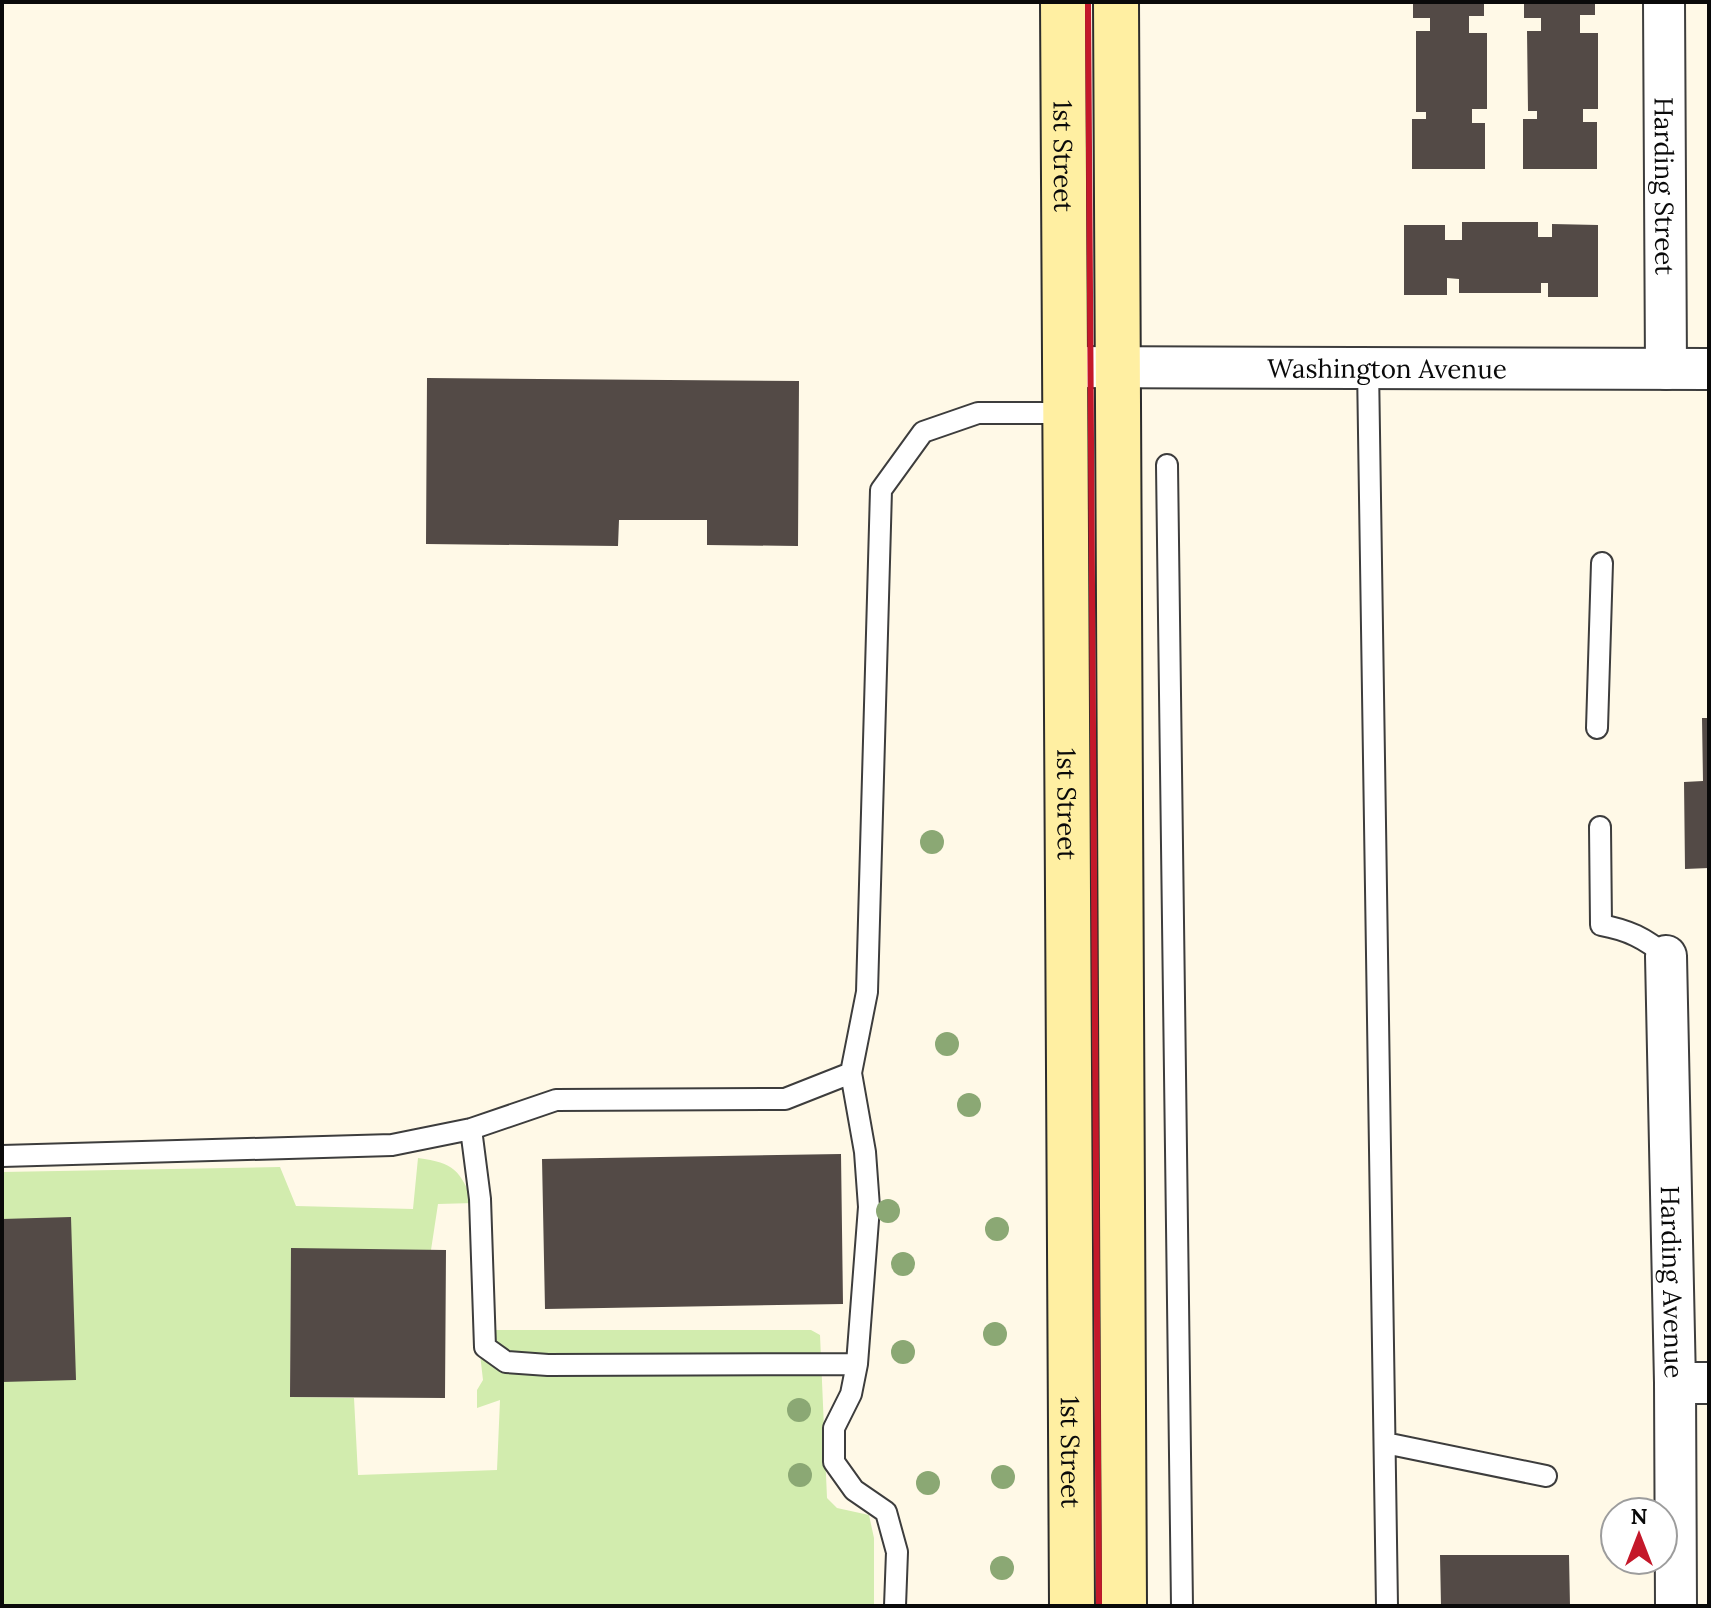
<svg xmlns="http://www.w3.org/2000/svg" width="1711" height="1608" viewBox="0 0 1711 1608" font-family="Lora,serif">
<rect width="100%" height="100%" fill="#fff9e7"/>
<path fill="#d2ecae" d="M418,1158C455,1163 459,1170 474,1203L438,1204L431,1250L291,1249L290,1397L354,1398L358,1475L497,1470L500,1400L477,1408V1390L483,1380L480,1354L492,1330H811L820,1335L827,1498L837,1508L869,1515L874,1538V1606H2V1172L280,1167L296,1206L413,1209Z"/>
<path fill="#534a46" d="M1413,2H1484V16H1469V33H1487V109H1472V123H1485V169H1412V119H1426V112H1416V31H1430V18H1413Z
M1524,2H1595V15H1580V33H1598V109H1583V122H1597V169H1523V119H1537V111H1528L1527,31H1541V18H1524Z
M1462,222H1538V237H1552V224L1598,225V297H1548V283H1541V293H1459V279L1447,278V295H1404V225H1445V240H1462Z
M427,378L799,381L798,546L707,545V520H619L618,546L426,544Z
M1702,718H1709V868L1685,869L1684,782L1703,781Z
M841,1154L843,1304L545,1309L542,1159Z
M71,1217L76,1380L2,1382V1219Z
M291,1248L446,1250L445,1398L290,1397Z
M1440,1555H1569L1570,1606H1441Z"/>
<g fill="none" stroke-linecap="round" stroke-linejoin="round">
<g stroke="#3d3d3d" stroke-width="24">
<path id="service" d="M1368,367L1387,1606
M1167,465L1182,1606
M1597,728L1602,563
M1600,827L1601,925C1628,930 1645,938 1666,956
M851,1073L865,1152L869,1207L857,1364L851,1394L834,1428V1462L854,1490L886,1512L897,1552L895,1606
M471,1129L480,1199L485,1347L506,1362L548,1365L857,1364
M2,1156L392,1145L471,1129L556,1100L785,1099L851,1073L867,992L881,490L923,432L978,413H1066
M1385,1443L1546,1476"/>
</g>
<g stroke="#3d3d3d" stroke-width="44">
<g id="minor">
<path id="s1" d="M1664,2L1666,369"/>
<path id="s2" d="M1065,367L1709,369"/>
<path id="s3" d="M1666,956L1675,1383L1676,1606"/>
<path d="M1675,1383H1709"/>
</g>
</g>
<g stroke="#2c2c2c" stroke-width="48">
<g id="secondary">
<path id="s4" d="M1063,2L1072,1606"/>
<path d="M1116,2L1124,1606"/>
</g>
</g>
<use href="#service" stroke="#fff" stroke-width="20"/>
<use href="#minor" stroke="#fff" stroke-width="40"/>
<use href="#secondary" stroke="#ffefa2" stroke-width="44"/>
<path stroke="#c4182a" stroke-width="6" d="M1088,2L1099,1606"/>
</g>
<g fill="#8ba874">
<circle cx="932" cy="842" r="12"/>
<circle cx="947" cy="1044" r="12"/>
<circle cx="969" cy="1105" r="12"/>
<circle cx="888" cy="1211" r="12"/>
<circle cx="997" cy="1229" r="12"/>
<circle cx="903" cy="1264" r="12"/>
<circle cx="995" cy="1334" r="12"/>
<circle cx="903" cy="1352" r="12"/>
<circle cx="799" cy="1410" r="12"/>
<circle cx="800" cy="1475" r="12"/>
<circle cx="1003" cy="1477" r="12"/>
<circle cx="928" cy="1483" r="12"/>
<circle cx="1002" cy="1568" r="12"/>
</g>
<g text-anchor="middle" dominant-baseline="central" stroke-width="8" stroke-linejoin="round" paint-order="stroke">
<g font-size="26" fill="#0a0a0a" stroke="#fff">
<text stroke="none"><textPath href="#s4" startOffset="154">1st Street</textPath></text>
<text stroke="none"><textPath href="#s1" startOffset="184">Harding Street</textPath></text>
<text stroke="none"><textPath href="#s2" startOffset="322">Washington Avenue</textPath></text>
<text stroke="none"><textPath href="#s4" startOffset="802">1st Street</textPath></text>
<text stroke="none"><textPath href="#s3" startOffset="326">Harding Avenue</textPath></text>
<text stroke="none"><textPath href="#s4" startOffset="1450">1st Street</textPath></text>
</g>
</g>
<rect width="1711" height="1608" fill="none" stroke="#0a0a0a" stroke-width="8"/>
<g transform="translate(1639 1536)"><circle r="38" fill="#ffffff" stroke="#9d9d9d" stroke-width="2"/>
<path d="M0-6L14 30L0 20L-14 30Z" fill="#c4182a"/>
<text y="-12" font-size="22" font-weight="bold" text-anchor="middle" fill="#0a0a0a">N</text>
</g>
</svg>
